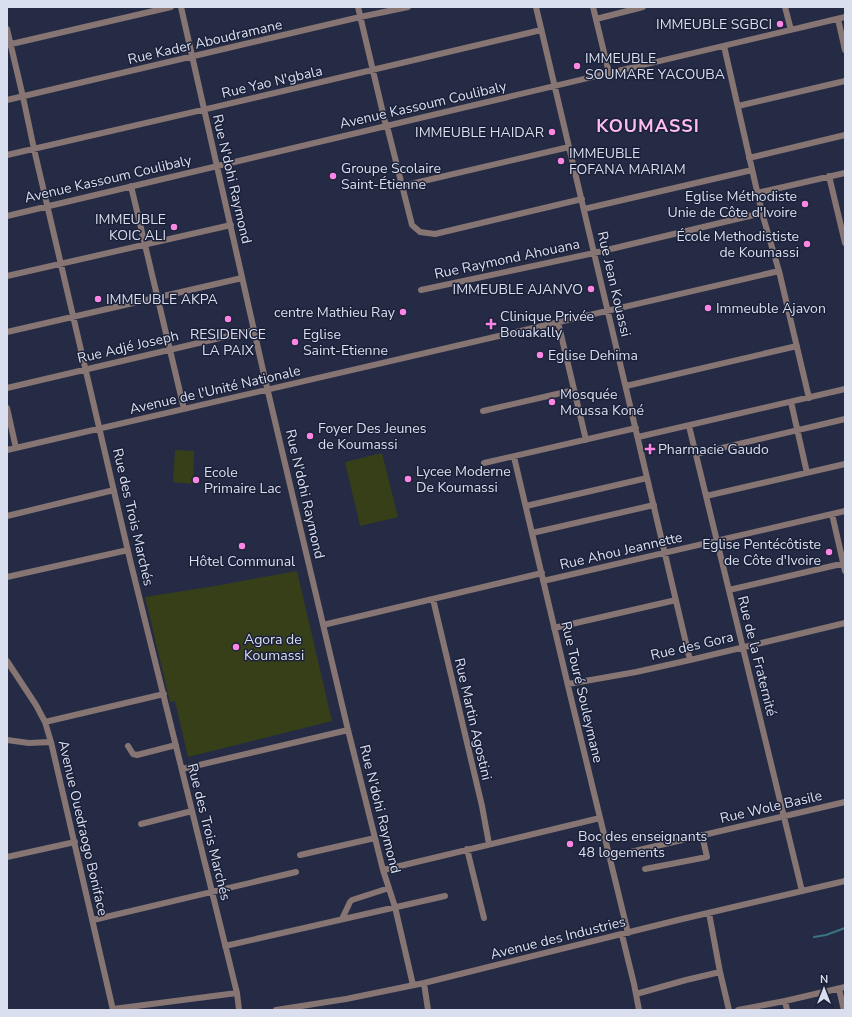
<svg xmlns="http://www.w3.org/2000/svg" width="852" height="1017" viewBox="0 0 852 1017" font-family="'Nunito Sans',sans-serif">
<rect width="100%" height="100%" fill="#252b44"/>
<path fill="#363f18" d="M175,450L194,451L193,484L173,482Z
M382,453L398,517L360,526L345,462Z
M297,571L332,721L188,757L175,701L170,702L145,597L215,586Z"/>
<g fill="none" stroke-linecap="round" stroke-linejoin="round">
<path stroke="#3b7380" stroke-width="2" d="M814,937L826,935L845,928"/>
<path stroke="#867573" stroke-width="6" d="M181,7L265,379L348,730L383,870L395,907L413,985
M358,7L386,126
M536,7L690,660
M593,7L609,73
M785,7L791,30
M596,19L643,7
M838,19L845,50
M7,29L23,97L34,149L131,564L237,993L239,1010
M7,45L171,7
M724,46L762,213L779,271L809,398
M7,100L360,17L408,7
M738,106L845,81
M387,126L412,225L420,232L435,234L582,199
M7,155C185,114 364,73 541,30
M749,158L845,135
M829,176L845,243
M131,186L184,409
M402,186L569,147
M757,193L845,173
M584,209L752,170
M7,216L845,17
M7,276L231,225
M421,290L594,253L762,213
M558,322L586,440
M7,332L242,278
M626,386L797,346
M7,388L254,330
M791,402L807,473
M7,408L16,448
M483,411L574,390
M689,426L802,891
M638,437L845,389
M7,450L779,271
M696,454L845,419
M514,457L569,690L628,933
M484,463L636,428
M706,496L845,464
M526,506L647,478
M832,514L845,571
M7,516L114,490
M532,533L654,505
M7,577L128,550
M543,581L845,511
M729,590L845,563
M433,599L482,806L489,844
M323,625L542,573
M554,628L676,600
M7,661L36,705L45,722L51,742L113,1010
M568,684L636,672L690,660L845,623
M45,722L164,694
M7,740L29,743L51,742
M128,746L133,754L137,755L176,745
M182,769L348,730
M141,824L192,811
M467,849L484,918
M300,855L375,838
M7,857L75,842
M609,857L845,802
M645,869L707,857L702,835
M383,870L600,818
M709,913L720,972L729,1010
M342,919L350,902L352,900L389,888
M93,920L296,872
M622,935L634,984L639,1010
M225,946L445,896
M424,983L428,1010
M839,989L844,1010
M636,994L686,980L720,972
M785,1001L787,1010
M113,1009L237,993
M276,1010L346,999L424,983L678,920L845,881
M738,1010L785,1001L845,987"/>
</g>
<g fill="#fc86e4" stroke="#1b2139" stroke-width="1.5">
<circle cx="780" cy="24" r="4"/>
<circle cx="577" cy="66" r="4"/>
<circle cx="552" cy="132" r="4"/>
<circle cx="561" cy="161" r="4"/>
<circle cx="333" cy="176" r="4"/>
<circle cx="805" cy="204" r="4"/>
<circle cx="174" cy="227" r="4"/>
<circle cx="807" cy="244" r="4"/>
<circle cx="591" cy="289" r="4"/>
<circle cx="98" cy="299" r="4"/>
<circle cx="708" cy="308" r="4"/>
<circle cx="403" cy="312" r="4"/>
<circle cx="228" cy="319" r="4"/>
<path d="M489 318h4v4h4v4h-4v4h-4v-4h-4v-4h4z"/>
<circle cx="295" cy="342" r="4"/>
<circle cx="540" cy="355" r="4"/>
<circle cx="552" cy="402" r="4"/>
<circle cx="310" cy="436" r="4"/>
<path d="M648 443h4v4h4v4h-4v4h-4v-4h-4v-4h4z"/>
<circle cx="408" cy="479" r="4"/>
<circle cx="196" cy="480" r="4"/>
<circle cx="242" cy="546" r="4"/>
<circle cx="829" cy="552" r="4"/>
<circle cx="236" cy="647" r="4"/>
<circle cx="570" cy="844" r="4"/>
</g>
<g text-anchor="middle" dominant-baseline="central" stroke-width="3" stroke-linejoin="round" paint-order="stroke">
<g font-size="14" fill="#dadff0" stroke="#1b2139" text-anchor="start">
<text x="772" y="24" text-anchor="end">IMMEUBLE SGBCI</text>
<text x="585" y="58">IMMEUBLE<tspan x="585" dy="16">SOUMARE YACOUBA</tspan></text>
<text x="544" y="132" text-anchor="end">IMMEUBLE HAIDAR</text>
<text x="569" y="153">IMMEUBLE<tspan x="569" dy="16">FOFANA MARIAM</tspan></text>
<text x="341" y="168">Groupe Scolaire<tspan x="341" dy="16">Saint-Étienne</tspan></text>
<text x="797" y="196" text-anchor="end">Eglise Méthodiste<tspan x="797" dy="16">Unie de Côte d'Ivoire</tspan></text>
<text x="166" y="219" text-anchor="end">IMMEUBLE<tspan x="166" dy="16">KOIC ALI</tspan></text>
<text x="799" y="236" text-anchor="end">École Methodististe<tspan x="799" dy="16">de Koumassi</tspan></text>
<text x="583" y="289" text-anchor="end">IMMEUBLE AJANVO</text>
<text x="106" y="299">IMMEUBLE AKPA</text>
<text x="716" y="308">Immeuble Ajavon</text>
<text x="395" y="312" text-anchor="end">centre Mathieu Ray</text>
<text x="500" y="316">Clinique Privée<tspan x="500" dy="16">Bouakally</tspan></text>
<text x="228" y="334" text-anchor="middle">RESIDENCE<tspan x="228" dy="16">LA PAIX</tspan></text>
<text x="303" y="334">Eglise<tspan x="303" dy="16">Saint-Etienne</tspan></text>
<text x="548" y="355">Eglise Dehima</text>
<text x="560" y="394">Mosquée<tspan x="560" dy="16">Moussa Koné</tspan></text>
<text x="318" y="428">Foyer Des Jeunes<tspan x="318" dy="16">de Koumassi</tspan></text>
<text x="658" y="449">Pharmacie Gaudo</text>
<text x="416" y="471">Lycee Moderne<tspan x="416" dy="16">De Koumassi</tspan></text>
<text x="204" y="472">Ecole<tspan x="204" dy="16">Primaire Lac</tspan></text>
<text x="821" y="544" text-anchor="end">Eglise Pentécôtiste<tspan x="821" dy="16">de Côte d'Ivoire</tspan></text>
<text x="242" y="561" text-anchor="middle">Hôtel Communal</text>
<text x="244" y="639">Agora de<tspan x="244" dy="16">Koumassi</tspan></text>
<text x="578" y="836">Boc des enseignants<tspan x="578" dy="16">48 logements</tspan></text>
</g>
<g font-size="14" fill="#dadff0" stroke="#1b2139">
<text transform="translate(205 42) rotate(-13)">Rue Kader Aboudramane</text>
<text transform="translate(272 82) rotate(-13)">Rue Yao N'gbala</text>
<text transform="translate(423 105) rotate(-13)">Avenue Kassoum Coulibaly</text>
<text transform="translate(108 179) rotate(-13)">Avenue Kassoum Coulibaly</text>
<text transform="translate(232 179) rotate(77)">Rue N'dohi Raymond</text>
<text transform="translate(507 259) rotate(-12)">Rue Raymond Ahouana</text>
<text transform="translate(614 284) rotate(77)">Rue Jean Kouassi</text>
<text transform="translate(128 347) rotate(-13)">Rue Adjé Joseph</text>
<text transform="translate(215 390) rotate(-13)">Avenue de l'Unité Nationale</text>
<text transform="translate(305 494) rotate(77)">Rue N'dohi Raymond</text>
<text transform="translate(133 517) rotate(77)">Rue des Trois Marchés</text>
<text transform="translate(621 551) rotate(-13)">Rue Ahou Jeannette</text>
<text transform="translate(692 646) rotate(-13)">Rue des Gora</text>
<text transform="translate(757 656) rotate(76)">Rue de la Fraternité</text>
<text transform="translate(582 692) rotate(77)">Rue Touré Souleymane</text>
<text transform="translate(473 719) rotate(77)">Rue Martin Agostini</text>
<text transform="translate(771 807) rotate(-13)">Rue Wole Basile</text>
<text transform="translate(380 809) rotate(76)">Rue N'dohi Raymond</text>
<text transform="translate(83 828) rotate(77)">Avenue Ouedraogo Boniface</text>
<text transform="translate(209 832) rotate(76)">Rue des Trois Marchés</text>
<text transform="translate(558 938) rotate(-14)">Avenue des Industries</text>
</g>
<g font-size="18" font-weight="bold" letter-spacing="1" fill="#ffbcef" stroke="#1b2139">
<text x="648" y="126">KOUMASSI</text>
</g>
</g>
<rect width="852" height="1017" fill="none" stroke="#dadff0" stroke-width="16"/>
<g transform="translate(824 989)" stroke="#1b2139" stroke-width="3" paint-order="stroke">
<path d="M0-3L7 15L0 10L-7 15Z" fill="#dadff0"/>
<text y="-6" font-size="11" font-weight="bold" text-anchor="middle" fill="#dadff0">N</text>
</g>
</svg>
